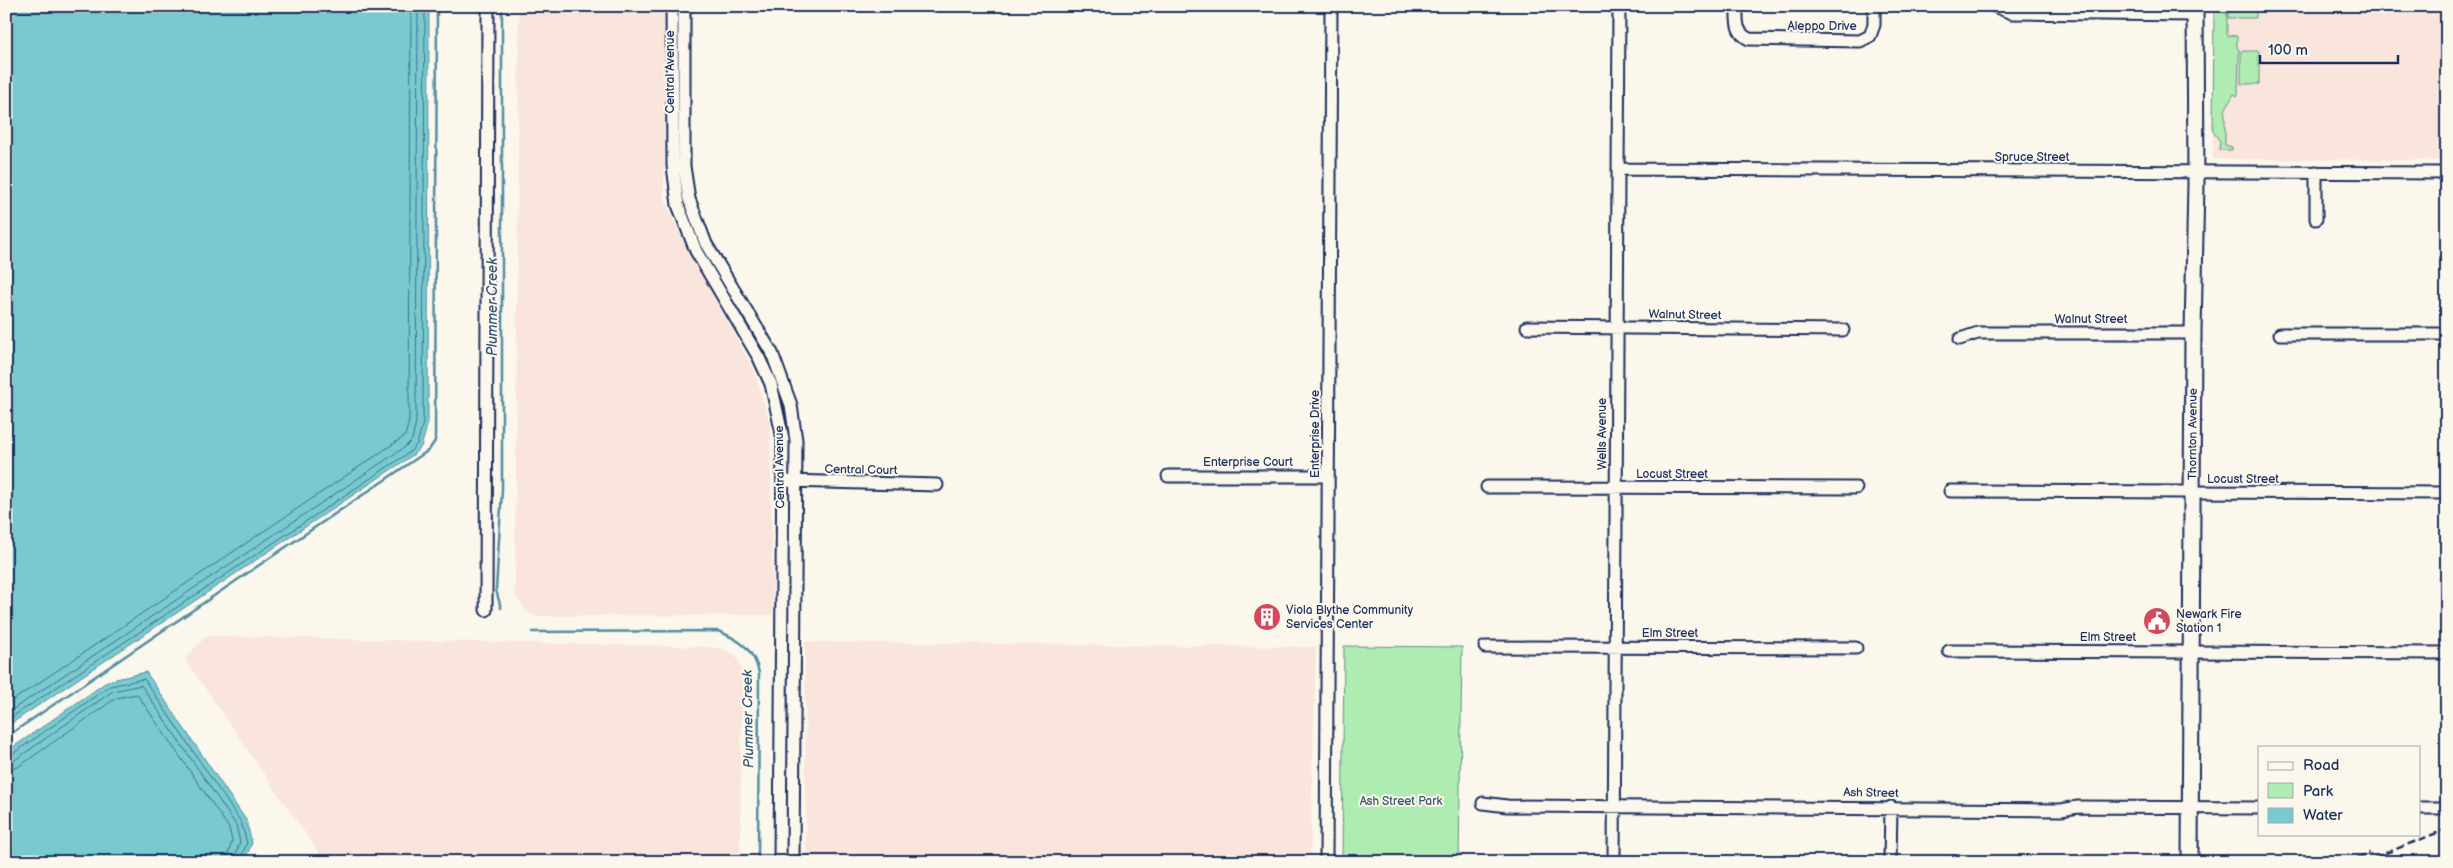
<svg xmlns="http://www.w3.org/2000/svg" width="2453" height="868" viewBox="0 0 2453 868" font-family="'Balsamiq Sans',sans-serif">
<rect width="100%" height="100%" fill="#fbf7ec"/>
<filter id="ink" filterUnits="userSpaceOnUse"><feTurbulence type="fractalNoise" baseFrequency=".02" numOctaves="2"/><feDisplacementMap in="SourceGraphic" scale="10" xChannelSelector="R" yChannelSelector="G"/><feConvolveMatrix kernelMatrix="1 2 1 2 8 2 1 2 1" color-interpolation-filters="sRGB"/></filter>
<g filter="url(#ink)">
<path fill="#f9e5db" d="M519,6H664V196L678,230L754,370L770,424L773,615L534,616L523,607L515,594Z
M2214,6H2447V160L2213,159Z
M206,636L711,647L726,650L736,656L742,670L740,862H325L185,659Z
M805,642L1316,647L1310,862H806Z"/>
<path fill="#afecb2" stroke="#658e88" d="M2214,6H2227V35L2237,36V48L2239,49L2238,96L2234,94L2225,110V145L2232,147V150H2219L2220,141L2213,132Z
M2228,6H2256V18H2228Z
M2241,51H2259V84H2241Z
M1344,646L1462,647L1459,862H1342Z"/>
<path fill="#78cacf" stroke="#538ca2" d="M6,6H429L428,423L421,447L413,455L6,727Z
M146,672L246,820L252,843L244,862H6V752L108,681Z"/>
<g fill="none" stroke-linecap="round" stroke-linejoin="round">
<path stroke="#406d8b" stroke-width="1" d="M6,705L405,436L409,421L411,6
M6,714L405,447L412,440L416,422L418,6
M6,721L410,452L417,444L423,423L425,6
M6,756L11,755L110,686L144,679L241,822L247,843L239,862
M6,762L15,760L113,691L141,685L236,825L240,842L233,862
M6,770L18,767L116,698L137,694L229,828L232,841L226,862"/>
<path stroke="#538ca2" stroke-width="2.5" d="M501,608L496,590L502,490V6
M532,632L718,631C740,640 754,649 759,673L758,862
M6,737L429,450L435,441L437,6"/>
<g stroke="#1b2f5e" stroke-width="15">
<path id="minor" d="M672,6L673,166L678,205L696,251L759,358L771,384L783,439L780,862
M684,6V166L689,199L706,244L772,353L791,405L796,440L793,862
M1737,6C1737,20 1735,32 1749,39L1860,41L1870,36L1874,25V6
M1994,6L2012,13L2195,15
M1618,169L2447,173
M2316,172V219
M1527,327L1843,330
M2280,334H2447
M1960,339L1978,333H2193
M1168,476H1328
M788,481L937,485
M1487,487L1856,488
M1950,491L2447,493
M486,610L488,6
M1485,647L1856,648
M1949,651L2447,653
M1483,803L1507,806L2061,810L2078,807L2259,808
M2419,808H2440
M1326,862L1331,6
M1614,862L1619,6
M1890,862L1891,807"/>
</g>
<g stroke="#1b2f5e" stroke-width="19">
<g id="major">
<path id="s1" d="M2190,862L2193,333L2196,183L2195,6"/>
</g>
</g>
<use href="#minor" stroke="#fbf7ec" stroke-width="11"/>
<use href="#major" stroke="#fbf7ec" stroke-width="15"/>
<path stroke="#1b2f5e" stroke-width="2.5" stroke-dasharray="8 4" stroke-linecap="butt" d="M2346,862L2370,853
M2363,862L2447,829"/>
</g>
</g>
<defs>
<g id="building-disc" transform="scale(1.4375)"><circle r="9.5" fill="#d1495b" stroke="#fbf7ec"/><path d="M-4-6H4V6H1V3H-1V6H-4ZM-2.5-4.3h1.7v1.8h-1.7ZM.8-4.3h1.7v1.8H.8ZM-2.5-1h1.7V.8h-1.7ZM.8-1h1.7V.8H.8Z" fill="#fff"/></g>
<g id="civic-disc" transform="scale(1.4375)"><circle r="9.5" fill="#d1495b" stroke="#fbf7ec"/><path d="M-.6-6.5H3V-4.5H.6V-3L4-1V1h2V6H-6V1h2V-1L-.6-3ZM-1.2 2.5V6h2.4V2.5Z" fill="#fff"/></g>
</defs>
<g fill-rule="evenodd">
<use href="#building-disc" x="1267" y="617"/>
<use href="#civic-disc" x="2157" y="621"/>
</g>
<g text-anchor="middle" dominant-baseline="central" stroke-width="4" stroke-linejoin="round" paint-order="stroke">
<g font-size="12" fill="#1b2f5e" stroke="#fbf7ec">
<text x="1822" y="26">Aleppo Drive</text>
<text transform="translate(670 72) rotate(-90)">Central Avenue</text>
<text x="2032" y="157">Spruce Street</text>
<text transform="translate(1685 315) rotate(1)">Walnut Street</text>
<text x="2091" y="319">Walnut Street</text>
<text transform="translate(1315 434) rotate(-90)">Enterprise Drive</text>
<text transform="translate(1602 434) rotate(-90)">Wells Avenue</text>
<text stroke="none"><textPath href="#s1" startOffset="428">Thornton Avenue</textPath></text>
<text x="1248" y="462">Enterprise Court</text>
<text transform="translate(780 467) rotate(-91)">Central Avenue</text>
<text transform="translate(861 470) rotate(1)">Central Court</text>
<text x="1672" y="474">Locust Street</text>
<text x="2243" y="479">Locust Street</text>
<text x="1670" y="633">Elm Street</text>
<text x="2108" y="637">Elm Street</text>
<text transform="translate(1871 793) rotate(1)">Ash Street</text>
</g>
<g font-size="12" fill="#1b2f5e" stroke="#fbf7ec" text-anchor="start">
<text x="1286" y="610">Viola Blythe Community<tspan x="1286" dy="14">Services Center</tspan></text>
<text x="2176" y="614">Newark Fire<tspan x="2176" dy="14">Station 1</tspan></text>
</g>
<g font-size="12" fill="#39556f" stroke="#fbf7ec">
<text x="1401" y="801">Ash Street Park</text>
</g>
<g font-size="14" font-style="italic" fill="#32567a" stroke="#fbf7ec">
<text transform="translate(492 307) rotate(-90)">Plummer Creek</text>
<text transform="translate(748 719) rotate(-91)">Plummer Creek</text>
</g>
</g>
<rect width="2453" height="868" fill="none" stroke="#fbf7ec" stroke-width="25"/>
<rect x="12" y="12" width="2428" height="843" fill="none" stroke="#1b2f5e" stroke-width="2" filter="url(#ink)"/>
<rect x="2258" y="746" width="162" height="90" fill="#fbf7ec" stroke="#a1a7b3"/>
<rect x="2268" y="762" width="25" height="8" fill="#fbf7ec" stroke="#a1a7b3"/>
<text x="2303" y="770" font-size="15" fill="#1b2f5e">Road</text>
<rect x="2268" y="783" width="25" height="15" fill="#afecb2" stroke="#a1a7b3"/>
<text x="2303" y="796" font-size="15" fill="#1b2f5e">Park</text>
<rect x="2268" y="808" width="25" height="15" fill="#78cacf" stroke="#a1a7b3"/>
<text x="2303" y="820" font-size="15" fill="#1b2f5e">Water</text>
<path d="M2260 55v8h138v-8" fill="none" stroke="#1b2f5e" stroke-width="2.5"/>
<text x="2268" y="55" font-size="15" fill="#1b2f5e" stroke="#fbf7ec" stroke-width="4" paint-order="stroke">100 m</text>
</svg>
